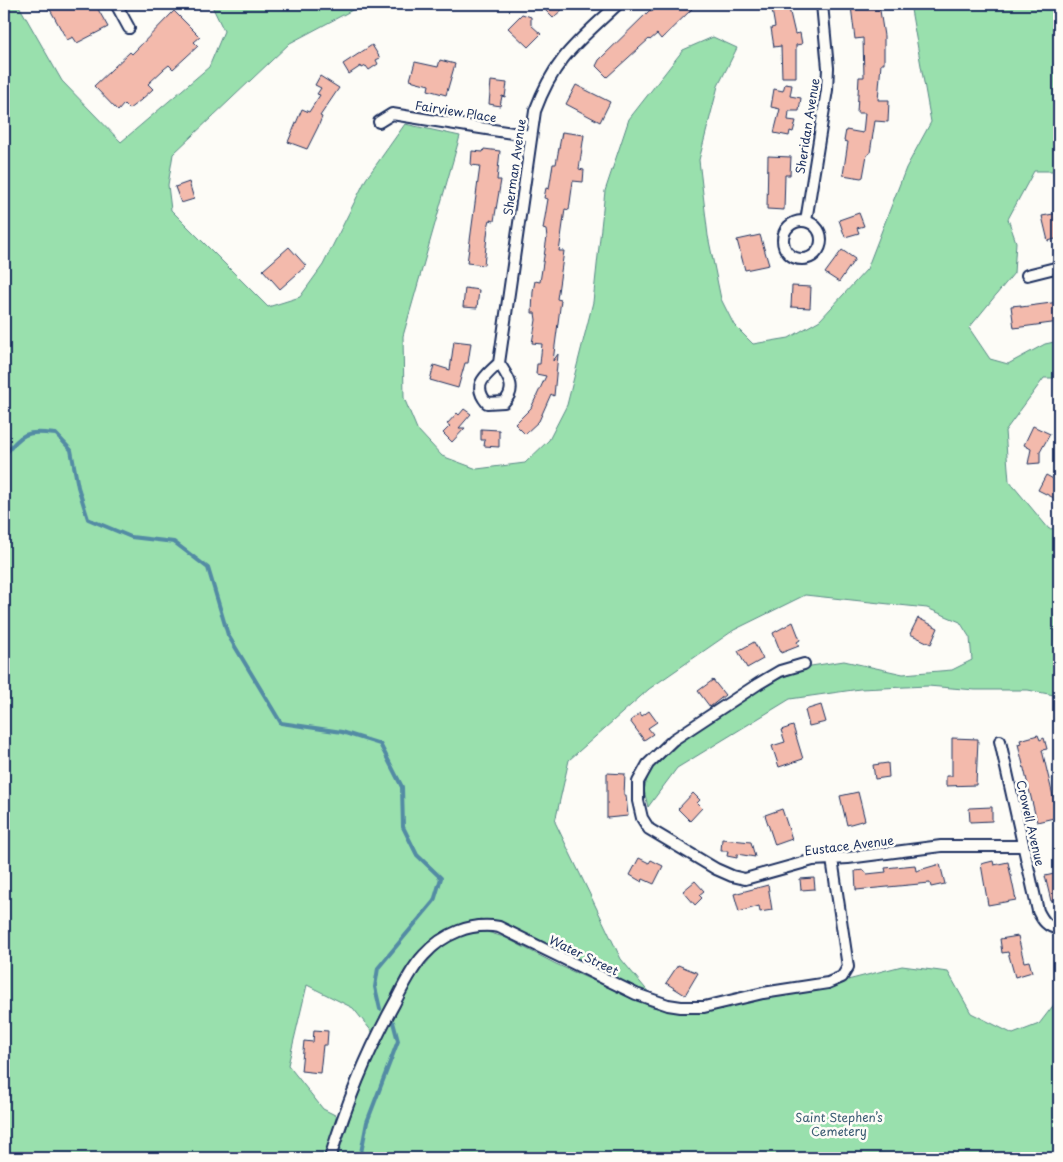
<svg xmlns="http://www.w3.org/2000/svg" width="1063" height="1162" viewBox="0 0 1063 1162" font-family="'Playpen Sans',sans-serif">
<rect width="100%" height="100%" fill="#fdfcf7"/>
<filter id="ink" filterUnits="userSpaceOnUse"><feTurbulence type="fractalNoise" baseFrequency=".02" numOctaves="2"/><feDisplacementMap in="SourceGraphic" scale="10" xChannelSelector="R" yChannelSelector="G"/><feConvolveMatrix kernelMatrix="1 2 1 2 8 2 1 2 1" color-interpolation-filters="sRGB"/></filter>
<g filter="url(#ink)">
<path fill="#99e0ad" stroke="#5a8886" d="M4,4H18L62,81L121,142L209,67L224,31L211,4H368L358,7L290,43L173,154L168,185L171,210L268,307L300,297L323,265L366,179L405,124L460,136L403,336L404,398L417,429L442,456L477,469L525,463L549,440L567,405L593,302L605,191L629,119L683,50L713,37L737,48L718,86L699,160L708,236L721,299L734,325L753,344L789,338L820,320L867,269L906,168L931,122L910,4H1059V171H1034L1008,219L1016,242L1014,273L969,328L990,359L1008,364L1045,344L1059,341V378H1044L1005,431L1009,481L1049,529L1059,528V696L1028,690H975L928,686L860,689L790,699L677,768L648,807L644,790L649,772L682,741L771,682L811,666L844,661L903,674L952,670L972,660L970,638L960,622L927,608L805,595L734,630L649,689L569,760L555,822L621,959L650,994L547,948L510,925L480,919L451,928L416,954L373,1033L353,1008L307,985L288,1065L323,1109L339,1117L327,1158H4Z
M487,932L504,937L556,964L652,1007L686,1013L726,1007L840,982L902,966L948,972L971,1013L1013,1034L1039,1024L1059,998V1158H337L354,1106L376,1048L374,1041C392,1013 428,948 459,936C467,933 478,933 487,932Z"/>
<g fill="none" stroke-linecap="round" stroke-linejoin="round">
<path stroke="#538ba4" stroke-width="4" d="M4,456C23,432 25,431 56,434L71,450L78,487L88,519L131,537L174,542L208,568L228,635L281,723L342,732L380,744L402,787L403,827L417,855L441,878L434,901L378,968L375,987L380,1009
M360,1158L367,1122L398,1041L393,1022"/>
</g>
<path fill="#f3baac" stroke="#1b2f5e" d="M47,4H95L108,27L77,43L73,37L67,40Z
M539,4H568L553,18Z
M660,4H687L692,9L661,39L657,34L650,40L649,39L607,77L596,66L599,60L650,10L652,12Z
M771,4H788L795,34L800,33L802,44L796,45V77H782L781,46L774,47L771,28L775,27Z
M854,4H879L884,36V64H881L878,100H889L888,122L875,121L870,153L867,155L863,177L861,178L843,175L848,142L844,141L846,130L863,133L865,113H857L859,77H864L863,38L855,39L851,6H854Z
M174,11L200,37L194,42L198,46L173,69L169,65L164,69L148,84L153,89L141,100L129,109L124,104L118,111L94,86L130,52L132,54Z
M522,14L531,17V25L541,34L528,47L508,28Z
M372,45L380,58L376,60L378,64L369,70L366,66L362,68L361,66L349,74L343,64Z
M440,60L455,64L446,95L428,90L429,85L410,80L415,62L438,67Z
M320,76L339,88L320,116L322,117L318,127L307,149L288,142L302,109L309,112L320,95L317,94L321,88L315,85Z
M491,81L507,83L505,97L502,96L500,106L489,104Z
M785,84L792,85L790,96L801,98L799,111H789L788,120L796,121L793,132L790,131L789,136L774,133L780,109L771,107L774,89L783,91Z
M576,85L610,102L600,122L566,104Z
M562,132L584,135L579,169L584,170L583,182L573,181L569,210L565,209L560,245L559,251H564L557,299L561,300L553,361L558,354L554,396L551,394L539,421L525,434L515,424L531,408L546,376L536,374L537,364H540L542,344L532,343L536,320L535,313H532L533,291L535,281L540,282L547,237L546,230L543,229L548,199L544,198L546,188L549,189L553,164H556Z
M484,149L500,151L497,180H501L494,221L490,220L488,227L484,265L467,263L480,166L471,165L472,151L483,152Z
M768,156L791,157L790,175H785L784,210L767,209Z
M189,182L194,199L181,203L175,187Z
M859,213L864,226L857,228L859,233L845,237L839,220Z
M1059,213V238L1048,241L1042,216Z
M760,235L769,265L745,270L737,240Z
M289,247L306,266L280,289L263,270Z
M842,250L855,259L839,282L825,273Z
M792,286L811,287L810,308L791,307Z
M465,288L479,290L477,308L463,307Z
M1059,302V322L1014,328L1011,306L1021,305V307Z
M454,341L471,343L468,363H465L458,388L430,380L434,365L450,370Z
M464,409L471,414L459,428H465L452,442L443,433L450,426L447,424L457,413L459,415Z
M1033,426L1050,434L1040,452V463L1028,464L1031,449L1024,445Z
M481,429L499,430V447L484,446L485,440H481Z
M1046,475L1059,482V494L1056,499L1038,490Z
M918,618L938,628L931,644L910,634Z
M793,622L800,640L797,642L799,646L781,653L773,633Z
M754,642L763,659L747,668L738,651Z
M713,680L725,695L710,707L698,691Z
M821,705L826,722L809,726L805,710Z
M649,711L657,722L648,728L653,734L644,740L630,721L640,713L642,716Z
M793,726L803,759L779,767L772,746L785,742L781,730Z
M1038,735L1040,740L1044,738L1047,749L1042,750L1058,817L1037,822L1018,744L1021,743L1020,740Z
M952,738L978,739L976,785L946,786V776H952Z
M888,763L889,777L875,779L873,765Z
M607,773L625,774L624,795H626L628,816L607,818Z
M858,792L865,820L847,825L840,796Z
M693,793L700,800L697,803L702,808L690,821L678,809Z
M992,807V821L970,822L969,808Z
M782,809L792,839L775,845L765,815Z
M722,839L751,842L755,857L737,854V858L727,856L728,851H721Z
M639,858L649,863L651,860L663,866L654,884L643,879L642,882L630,875Z
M993,861L994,865L1008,862L1016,900L988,905L981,864Z
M940,864L945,884L931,887L930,883L856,890L855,871L864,870L867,874L886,872L885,868L915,865L916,871Z
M1059,873V899L1051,901L1045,876Z
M814,878L815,889L801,890L800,879Z
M695,881L704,891L699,895L702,898L695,905L683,891Z
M768,885L772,910L760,912L759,906L739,912L734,894Z
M1018,936L1024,962L1029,961L1032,972L1015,977L1008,952L1002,953L1000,939Z
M678,965L698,973L685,995L666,983Z
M314,1030L328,1031L327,1045H323L320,1073L301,1071L304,1041L313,1042Z"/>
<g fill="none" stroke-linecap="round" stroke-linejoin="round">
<g stroke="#1b2f5e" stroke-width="14">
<path id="minor" d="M116,4L129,28
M379,122L392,114L531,136
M783 240a19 19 0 1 1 38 0a19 19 0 1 1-38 0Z
M806,221L827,90L828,68L822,4
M1027,275L1059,267
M499,363C507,376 518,388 504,402L487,403C471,384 486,376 499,363L535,111C555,57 578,42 618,4
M804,664L780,671L758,684L673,740L648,764L638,782V801L642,818L649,829L716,869L732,876L745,879L813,860L848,858L941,846H1023
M1000,741L1038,911C1043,921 1047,927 1059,929
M330,1158C346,1105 367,1053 394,1004C403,987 411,969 424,955C443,934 471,922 499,927L636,994L668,1005L681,1007H704L763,993L828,983L842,977L848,967L832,859"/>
</g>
<use href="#minor" stroke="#fdfcf7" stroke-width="10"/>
</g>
</g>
<g text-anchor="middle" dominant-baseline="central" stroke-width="5" stroke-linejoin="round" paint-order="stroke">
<g font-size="12" fill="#1b2f5e" stroke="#fdfcf7">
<text transform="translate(456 111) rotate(9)">Fairview Place</text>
<text transform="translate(807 126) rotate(-81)">Sheridan Avenue</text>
<text transform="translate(514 167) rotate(-82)">Sherman Avenue</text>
<text transform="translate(1031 823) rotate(77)">Crowell Avenue</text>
<text transform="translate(849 845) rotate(-7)">Eustace Avenue</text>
<text transform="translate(584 955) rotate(26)">Water Street</text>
</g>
<g font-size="12" fill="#3a5b72" stroke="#fdfcf7">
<text x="839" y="1117">Saint Stephen’s<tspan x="839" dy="14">Cemetery</tspan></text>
</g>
</g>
<rect width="1063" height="1162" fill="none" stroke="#fdfcf7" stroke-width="20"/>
<rect x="10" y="10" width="1043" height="1142" fill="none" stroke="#1b2f5e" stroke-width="2" filter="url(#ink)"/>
</svg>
